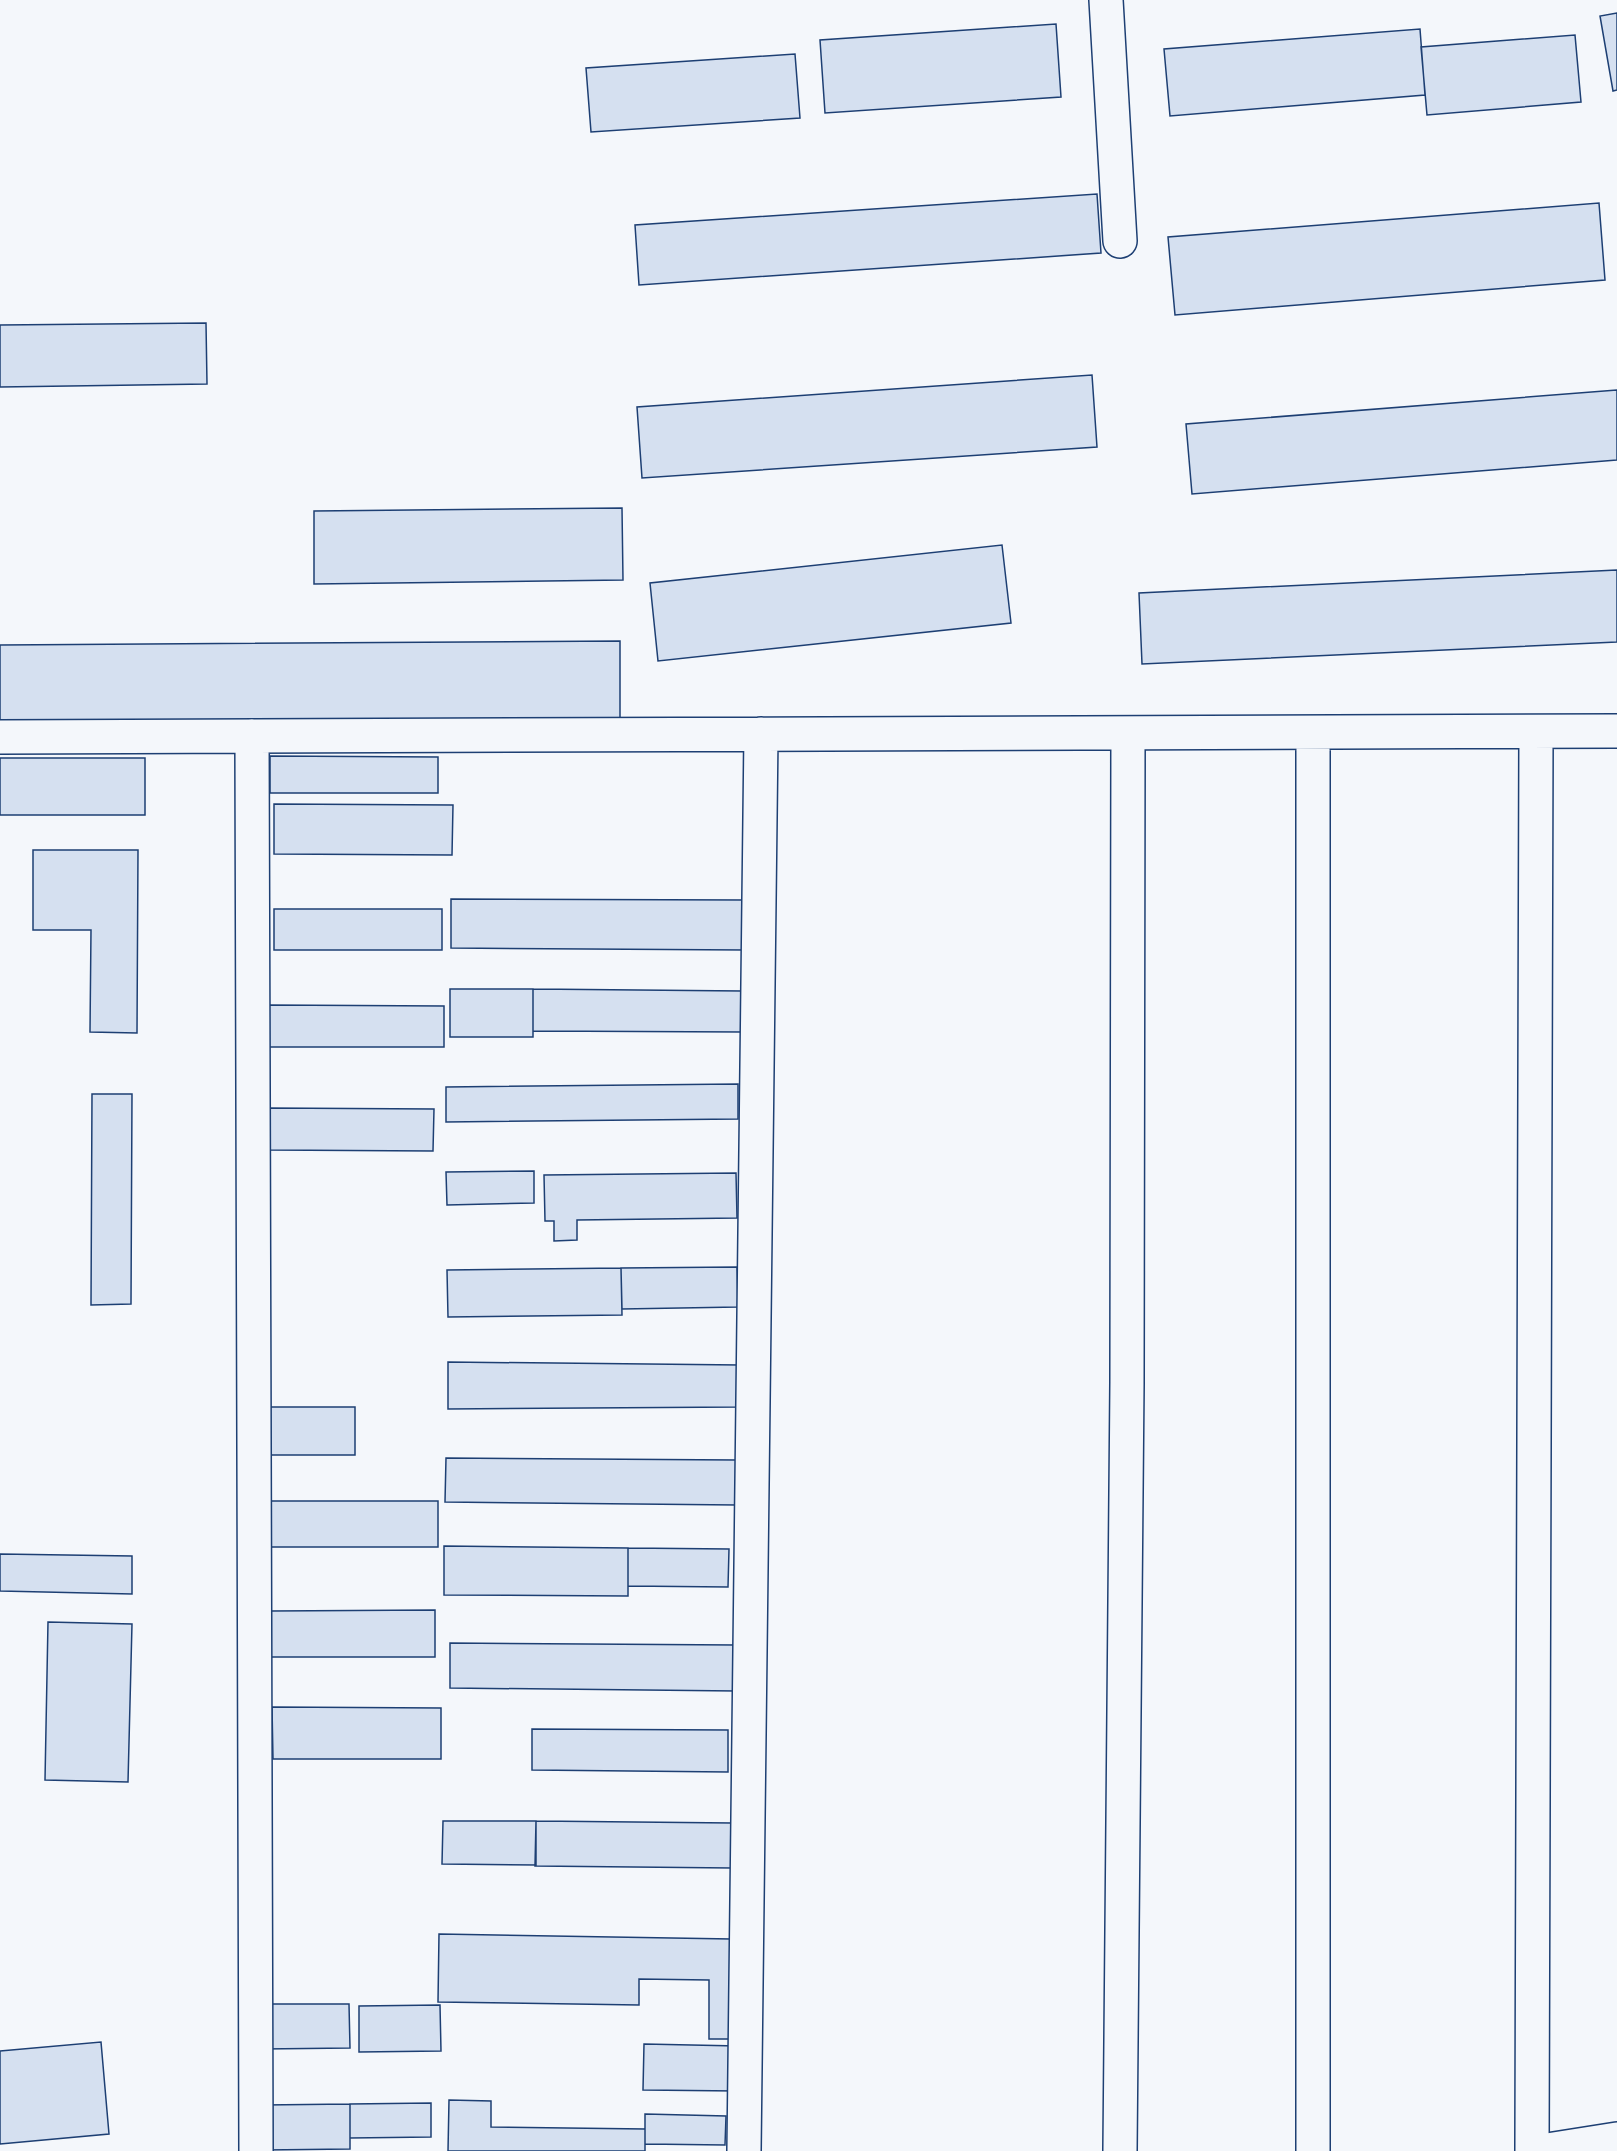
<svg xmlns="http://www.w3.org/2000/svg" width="1617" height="2151" viewBox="0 0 1617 2151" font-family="Poppins,sans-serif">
<rect width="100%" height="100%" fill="#f4f7fb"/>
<path fill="#d5e0f0" stroke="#1d3f73" stroke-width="1.5" d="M1617,13V90L1613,91L1600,16Z
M1056,24L1061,97L825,113L820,40Z
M1420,29L1425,95L1170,116L1164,49Z
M1575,35L1581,102L1427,115L1421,47Z
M795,54L800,118L591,132L586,68Z
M1097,194L1101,253L639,285L635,225Z
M1599,203L1605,280L1175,315L1168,237Z
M206,323L207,384L0,387V325Z
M1092,375L1097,447L642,478L637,407Z
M1617,390V460L1192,494L1186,424Z
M622,508L623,580L314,584V511Z
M1002,545L1011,623L658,661L650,583Z
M1617,570V642L1142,664L1139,593Z
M620,641V719L0,723V645Z
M270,756L438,757V793H270Z
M0,758H145V815H0Z
M274,804L453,805L452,855L274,854Z
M33,850H138L137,1033L90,1032L91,930H33Z
M451,899L745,900V950L451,948Z
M274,909H442V950H274Z
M450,989H533V1037H450Z
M533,989L742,991V1032L533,1031Z
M268,1005L444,1006V1047H268Z
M738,1084V1119L446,1122V1087Z
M92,1094H132L131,1304L91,1305Z
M268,1108L434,1109L433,1151L268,1150Z
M534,1171V1203L447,1205L446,1172Z
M736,1173L737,1218L577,1220V1240L554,1241V1221H545L544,1175Z
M737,1267L738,1307L622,1309L621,1268Z
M621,1268L622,1315L448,1317L447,1270Z
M448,1362L740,1365V1407L448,1409Z
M266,1407H355V1455H267Z
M446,1458L737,1460V1505L445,1502Z
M266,1501H438V1547H266Z
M444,1546L628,1548V1596L444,1595Z
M628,1548L729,1549L728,1587L628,1586Z
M0,1554L132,1556V1594L0,1591Z
M435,1610V1657H271V1611Z
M48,1622L132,1624L128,1782L45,1780Z
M450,1643L736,1645V1691L450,1688Z
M272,1707L441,1708V1759H273Z
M532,1729L728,1730V1772L532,1770Z
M443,1821H536V1865L442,1864Z
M536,1821L732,1823V1868L535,1866Z
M439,1934L731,1939L730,2039H709V1980L639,1979V2005L438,2002Z
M262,2004H349L350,2048L262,2049Z
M440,2005L441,2051L359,2052V2006Z
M101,2042L109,2134L0,2144V2051Z
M644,2044L738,2046L737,2091L643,2090Z
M449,2100L491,2101V2127L645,2129V2151H448Z
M431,2103V2137L350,2138V2104Z
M350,2104V2149L264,2150L263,2105Z
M645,2114L726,2116L725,2145L645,2144Z"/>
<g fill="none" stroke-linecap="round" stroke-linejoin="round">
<g stroke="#1d3f73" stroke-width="36">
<path id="minor" d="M1106,0L1120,241
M252,736L256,2151
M0,737L1617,731
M744,2151L761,734
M1120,2151L1127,1383L1128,733
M1313,2151V733
M1532,2151L1536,732"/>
</g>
<g stroke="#1d3f73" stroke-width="36">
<path id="major" d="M1541,2151L1617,2139"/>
</g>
<use href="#minor" stroke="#f4f7fb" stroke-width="33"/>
<use href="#major" stroke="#f4f7fb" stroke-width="33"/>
</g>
</svg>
